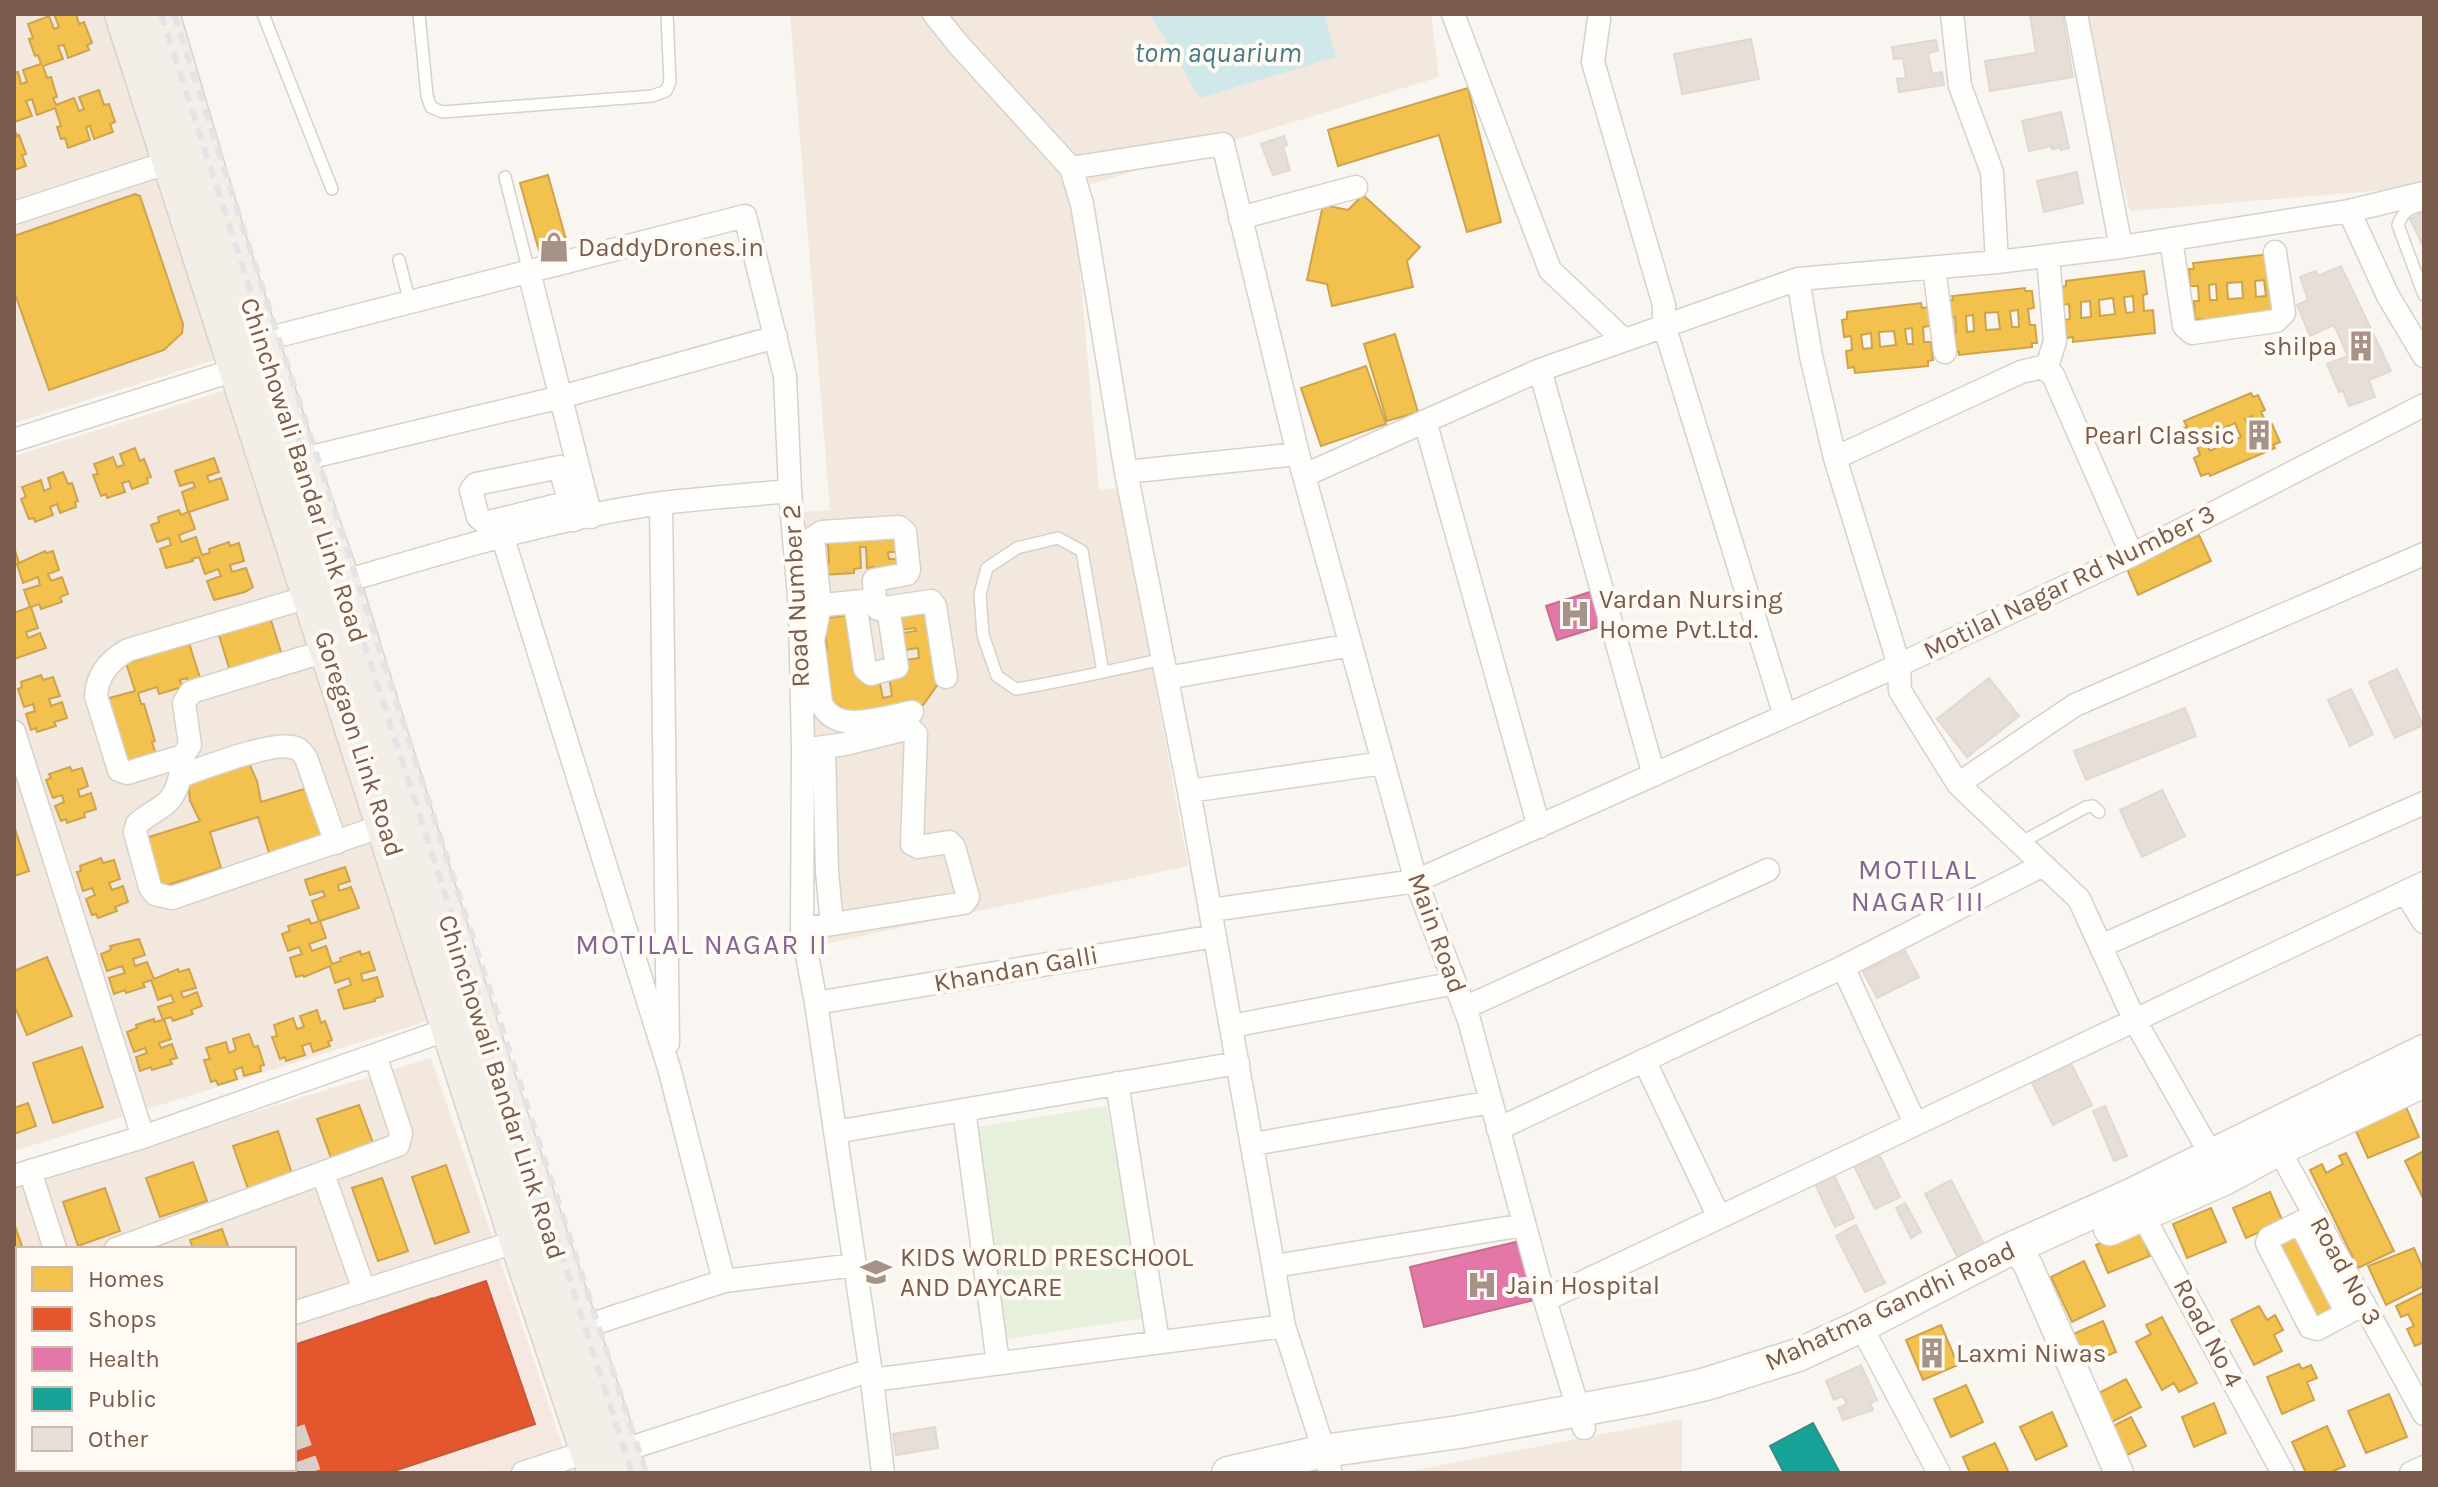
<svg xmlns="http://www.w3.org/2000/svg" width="2438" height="1487" viewBox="0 0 2438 1487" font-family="Karla,sans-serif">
<rect width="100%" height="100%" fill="#f9f5f0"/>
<path fill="#f2e8de" d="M14,14H109L218,359L14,423Z
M790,14H1431L1439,77L1073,190L1099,490L1119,487L1188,866L820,945L809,626L802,522H806L805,512L830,510Z
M2078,14H2424V187L2130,211Z
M230,389L434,1019L14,1151V456Z
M431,1058L500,1260L294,1329V1249H18V1469H150L152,1473H14V1185Z
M1682,1419V1473H1400Z
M562,1445L572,1473H478Z"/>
<path fill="#f6e8e1" d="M500,1260L562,1445L478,1473H152L150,1469H294V1329Z"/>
<path fill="#e7f0db" d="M1107,1106L1144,1318L1006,1339L973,1128Z"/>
<path fill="#d0e8ea" d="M1150,14H1324L1336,57L1200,98Z"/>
<path fill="#f2c14e" stroke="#cea34e" stroke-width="2" fill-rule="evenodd" d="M54,14H76L79,24L84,22L92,43L87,45L89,50L68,58L64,45L58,46L63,59L43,66L47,78L51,77L57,97L53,98L56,105L74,98L79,111L84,109L79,97L99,90L104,105L109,104L115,122L110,124L113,132L94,139L90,126L86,127L90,140L68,148L65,138L61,139L57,127L61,126L55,108L37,115L32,99L26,101L32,116L14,122V73L18,72L21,84L27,82L23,70L41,64L38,55L35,56L29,39L33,38L28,24L49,16L54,29L59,27Z
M1468,88L1501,222L1467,232L1439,135L1338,166L1328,130Z
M14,128L17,136L19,135L26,154L22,155L26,166L14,170Z
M548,175L569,250L541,258L520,183Z
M135,194L140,196L183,324L182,333L164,350L49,390L14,291V236Z
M1363,195L1420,247L1407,261L1413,287L1332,306L1327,284L1307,280L1323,205L1348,210Z
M2270,254L2278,312L2202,323L2201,319L2195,320L2194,301H2199L2198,286H2190L2189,269H2194L2193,263ZM2264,280L2266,296L2256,297L2255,281ZM2242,282L2243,298L2228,299L2227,283ZM2216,284L2217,300H2210L2209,285Z
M2144,271L2147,294L2143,295L2144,311L2153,310L2155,333L2073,342V337L2066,338L2064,320L2070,319L2069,304L2061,305L2059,287L2066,286V281ZM2133,296L2134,312L2126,313L2124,297ZM2113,298L2115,314L2100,316L2099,300ZM2090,301L2091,317L2081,318V302Z
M2025,288V291H2032L2034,308L2028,309L2030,325H2035L2037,343H2032V347L1959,355V352H1952L1950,334L1956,333L1955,317L1948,318L1946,301L1953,300L1952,296ZM2018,310L2019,327H2012L2010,311ZM1998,312L2000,329L1986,330L1985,313ZM1973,315L1974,331L1967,332L1966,316Z
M1921,303L1922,308L1929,307L1931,326L1923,327L1924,342H1931L1933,360L1928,361V366L1855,373L1854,367L1848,368L1846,351L1852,350L1851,336L1844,337L1842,320L1847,319V312ZM1912,328L1913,344H1907L1905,329ZM1894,331L1896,345L1880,347L1879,332ZM1871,333L1872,348L1863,349L1861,335Z
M1395,334L1418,412L1387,421L1364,344Z
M1366,366L1386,424L1321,446L1301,388Z
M2251,393L2253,397L2258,395L2265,410L2261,412L2268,426L2272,424L2280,442L2273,445L2275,448L2210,476L2209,473L2201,476L2194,458L2200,455L2195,440L2187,443L2181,429L2187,427L2184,421ZM2252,416L2258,430L2251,433L2245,419ZM2235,423L2241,437L2227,444L2221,429ZM2212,433L2218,447L2210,451L2203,437Z
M135,448L140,461L144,459L151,477L147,478L148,483L132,489L129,481L122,483L125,492L107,498L106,494L101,496L93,475L98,474L94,464L113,457L117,467L124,465L120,454Z
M214,458L219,472L207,476L209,482L221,478L228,499L189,512L195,529L179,535L181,542L196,537L202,555L210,553L209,549L229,542L230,546L239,543L244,561L230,565L232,572L246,568L253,587L245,592L214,600L207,581L221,576L218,569L205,574L199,557L192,559L193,561L166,568L160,549L171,545L169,538L157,542L151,525L159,522L158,517L179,510L181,515L188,512L182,492L195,487L193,482L180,486L175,471Z
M63,472L68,484L72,483L78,501L75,502L76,507L60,513L57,504L50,507L53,515L35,522L34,518L29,519L21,499L26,497L22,487L41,480L44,491L51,488L48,478Z
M901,532L899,552H888L889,559H899L903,570L874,572V567L867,568L866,547H860L861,568L854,569V573L822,575L821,563H829L828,544H820L850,535V541L876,540L875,533Z
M2199,535L2211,561L2138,595L2127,569Z
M14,547L19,563L45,551L46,553L53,551L59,570L48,574L51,581L62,577L68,594L60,597L62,602L41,609L39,604L31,607L38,628L26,632L28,638L40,633L46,648L14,659V613L30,607L24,590L40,585L38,577L23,583L17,564L14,565Z
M926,604L941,680L923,705L858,717L832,703L824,649H827L823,619L853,614L879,679L883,698L892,696L889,677L900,661L919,658L918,648L899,651L896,634L916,631L915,628L901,630L896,609Z
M270,617L282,655L230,671L218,632Z
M189,643L201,681L189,685L187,678L180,680L182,687L159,694L157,687L138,693L141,704H144L155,741L152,742L157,758L125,767L106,699L135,691L126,663L144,658L143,654Z
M41,675L43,680L53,677L60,696L49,699L51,706L62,702L67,718L54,722L56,726L37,732L36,728L31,730L26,714L35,711L33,704L24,707L18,689L22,687L21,682Z
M248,761L257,781L261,802L311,787L326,836L269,853L258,817L210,832L221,868L161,887L150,861L146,838L200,821L190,801L188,779Z
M70,767L72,771L82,768L88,786L78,790L80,797L91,793L96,809L84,813L85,817L67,823L66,819L61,821L55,806L64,802L62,795L53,798L46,780L51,778L49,774Z
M14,826L29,871L14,876Z
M101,858L103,863L114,860L120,879L109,883L112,890L123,886L128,902L115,907L117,911L98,918L96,914L92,915L86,899L95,895L92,888L83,891L77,872L81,871L80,866Z
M345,867L350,881L338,885L339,891L351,887L359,908L320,921L326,938L309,944L312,951L326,946L332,964L341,961L340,958L360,951L361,955L369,952L375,970L361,974L363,981L377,977L383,996L374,999L375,1001L344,1009L338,990L351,985L349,978L335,983L330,966L304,977L303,975L296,977L290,958L302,954L299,947L288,951L282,934L290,931L288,926L309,919L311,924L319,921L312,901L325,896L323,891L310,895L305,880Z
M139,939L145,955L133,959L135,966L147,962L154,979L178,969L179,972L189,969L196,988L181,992L183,998L197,992L202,1006L191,1010L193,1014L173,1021L171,1017L164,1019L171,1039L159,1043L161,1048L172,1044L177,1058L170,1060L172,1064L152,1070L151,1067L140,1071L136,1057L147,1053L145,1048L134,1052L127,1032L137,1028L136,1025L154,1019V1022L163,1020L158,1007L174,1002L171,995L158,1000L151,980L143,983L145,987L126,993L125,990L114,994L109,978L125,973L122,966L107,971L101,954L111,950L110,946Z
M47,957L72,1016L27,1035L14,1005V971Z
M317,1010L321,1023L325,1021L332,1040L328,1042L330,1046L313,1052L310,1043L302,1046L305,1055L286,1061L285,1057L280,1059L272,1037L277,1036L274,1025L293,1018L297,1029L304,1027L300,1016Z
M249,1034L254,1047L258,1046L264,1065L260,1066L261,1071L244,1076L242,1067L234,1070L237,1079L218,1085L216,1080L211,1082L204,1060L210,1059L206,1048L226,1042L229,1053L236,1050L233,1039Z
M82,1047L103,1107L53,1123L33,1063Z
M28,1103L36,1126L14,1134V1108Z
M359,1105L373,1143L331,1158L317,1119Z
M2406,1107L2419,1137L2368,1158L2355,1129Z
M278,1131L292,1174L248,1189L233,1146Z
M2424,1151V1200L2405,1161Z
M2346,1153L2394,1251L2358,1268L2310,1170L2322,1164L2326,1173L2343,1164L2339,1156Z
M193,1162L207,1201L160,1217L146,1178Z
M446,1165L469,1232L435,1244L412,1177Z
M382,1178L408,1251L378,1261L352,1188Z
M105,1188L120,1231L78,1246L63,1202Z
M2270,1192L2283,1222L2246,1238L2233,1208Z
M2211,1208L2226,1242L2187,1258L2173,1224Z
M14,1223L23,1249H18V1258L14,1260Z
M2138,1227L2150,1256L2108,1273L2096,1245Z
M2295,1228L2339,1311L2315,1324L2269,1242Z
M222,1229L229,1249H193L190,1240Z
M2414,1248L2424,1271V1286L2386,1305L2368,1266Z
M2084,1261L2105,1306L2072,1322L2051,1277Z
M18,1288V1338L14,1339V1289Z
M2424,1292V1342L2415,1346L2407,1329L2414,1326L2408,1314L2401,1317L2396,1306Z
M432,1298L482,1441L423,1461L374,1318Z
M2259,1306L2267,1320L2275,1315L2283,1330L2274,1335L2282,1351L2254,1365L2231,1320Z
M2162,1317L2197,1383L2179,1392L2174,1383L2162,1390L2136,1342L2151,1334L2146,1325Z
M2103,1321L2116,1352L2085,1365L2071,1335Z
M1941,1325L1958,1365L1923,1380L1906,1340Z
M18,1362V1407L14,1395V1363Z
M2299,1364L2302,1369L2311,1365L2317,1378L2307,1382L2314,1400L2282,1414L2267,1377Z
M2126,1379L2141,1407L2112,1422L2097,1394Z
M1966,1385L1983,1422L1951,1437L1934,1399Z
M2389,1394L2407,1437L2366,1453L2348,1411Z
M2214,1403L2226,1433L2194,1447L2182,1417Z
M2052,1412L2067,1446L2036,1460L2020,1427Z
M2131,1417L2146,1446L2127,1455L2113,1426Z
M2327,1426L2345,1466L2329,1473H2306L2292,1442Z
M1995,1443L2009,1473H1970L1963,1457Z
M17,1450L18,1469H23L25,1473H14V1451Z"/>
<path fill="#e4572e" stroke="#c45837" stroke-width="2" d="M486,1281L535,1424L388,1473H176L175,1469H294V1345Z"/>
<path fill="#e377a8" stroke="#c46f8d" stroke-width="2" d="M1596,590L1607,624L1557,640L1546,606Z
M1520,1241L1534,1300L1424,1327L1410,1267Z"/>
<path fill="#17a398" stroke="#358e82" stroke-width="2" d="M1813,1423L1840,1473H1784L1770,1446Z"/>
<path fill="#e6ded7" stroke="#e2d8d2" stroke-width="2" d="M2030,14H2062L2073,77L1990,91L1985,61L2036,53Z
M1751,39L1759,79L1682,94L1674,54Z
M1936,40L1938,51L1928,53L1932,74L1942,72L1944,85L1899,92L1897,79L1906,78L1903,58L1894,59L1892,47Z
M2061,112L2069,148L2061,150L2060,144L2058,148L2052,149V146L2029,151L2022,121Z
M1284,136L1287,145L1283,146L1290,170L1273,175L1261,144Z
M2077,172L2083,203L2044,212L2037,181Z
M2424,212V248L2410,219Z
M2341,266L2391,371L2369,380L2375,397L2349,406L2343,391L2339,392L2327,364L2348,356L2334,325L2310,336L2297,305L2308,300L2300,277L2316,271L2318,276Z
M2397,669L2423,725L2395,738L2369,682Z
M1989,678L2019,716L1967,757L1937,719Z
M2351,689L2373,734L2350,746L2328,700Z
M2185,708L2196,736L2086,780L2074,751Z
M2162,790L2185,836L2142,857L2120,810Z
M1905,951L1919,977L1877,998L1863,972Z
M2066,1054L2092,1105L2053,1125L2027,1073Z
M2105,1106L2127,1156L2114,1161L2093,1111Z
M1875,1146L1900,1197L1875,1209L1850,1158Z
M1830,1166L1854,1218L1835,1227L1811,1175Z
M1951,1180L1984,1244L1958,1258L1925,1194Z
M1905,1203L1921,1232L1911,1238L1896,1208Z
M1856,1225L1885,1283L1865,1292L1836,1236Z
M1861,1365L1877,1400L1870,1403L1873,1410L1843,1420L1838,1408L1847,1404L1843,1396L1834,1400L1826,1381Z
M935,1427L938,1448L896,1455L893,1434Z"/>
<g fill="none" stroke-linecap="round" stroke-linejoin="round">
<path stroke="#d9cfc7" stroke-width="22" stroke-dasharray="22 11" stroke-linecap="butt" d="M294,1428L310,1473"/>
<g stroke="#d7d1cb" stroke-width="14">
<path id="service" d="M263,14L332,189
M419,14L427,96L431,107L442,112L652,96L666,91L670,82L667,14
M505,177L529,272
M2424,205C2410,207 2403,211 2398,225L2424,295
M399,260L410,303
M1103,672L1082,551L1058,538L1017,548L987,568L980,594L983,635L997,676L1016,689C1065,681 1114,670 1163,659
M2020,843L2086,807L2093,806L2099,812
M14,1443L18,1441
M29,1469L31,1473
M78,1473L88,1469"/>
</g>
<g stroke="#d7d1cb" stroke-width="25">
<path id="minor" d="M934,14L958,44L1071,168L1082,204L1126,472L1189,791L1284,1326L1331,1473
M1453,14L1550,270L1624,340
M1952,14L1960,86L1992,172L1997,262
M2076,14L2121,247
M1599,19L1593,62L1664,305V325L1785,716
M1071,168L1223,144L1298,454L1416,881L1469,1020L1545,1300L1584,1428
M2349,211L2388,296L2424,356
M14,213L172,161
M1240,218L1356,187
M2171,239L2184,326L2192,333L2276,321L2284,313L2275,252
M1934,268L1945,352
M529,272L591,517
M1798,279L1811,356L1835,458L1899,665L2132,555L2424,405
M262,340L745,216L785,376L790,491L800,608L803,750L802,929L816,1003L872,1380L883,1473
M1540,370L1654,775
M2046,370L2055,341L2048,256
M1425,421L1539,827
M14,440L238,369
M1835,458L2021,372L2042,367L2053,375L2132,555
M299,460L561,397L776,337
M1126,472L1298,454
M1305,475L1540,370L1798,279L1997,262L2121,247L2349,211L2424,193
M570,502L485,523L478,517L471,490L476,484L560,467L574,520
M661,503L668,1043
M502,535L669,1068L724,1281L855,1265
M342,582C448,551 553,518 662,503C705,498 748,495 790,491
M312,596L128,650C110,660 97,675 96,696L119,770L127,773L183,756L190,745L184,703L191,692L329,650
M855,602L865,669L871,674L897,667L888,608
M877,604L878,609L931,601L935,606L946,677
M800,608C825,605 850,602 875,600L874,580L907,574L909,570L905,532L899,527L822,532L813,538L820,606L813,640L821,703C836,736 884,717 912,712
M1167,678L1351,645
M14,732L143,1137
M824,748L827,872L832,924
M1958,784L2075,705L2424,554
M1189,791L1383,763
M336,843L306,758C302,752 299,748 291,747C269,742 204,768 180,776C173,808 159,805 137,824L135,832L150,887L155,894L172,898L385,825
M2405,892L2424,922
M1211,910L1416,881L1899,665L1900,691L1958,784L2079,899L2134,1019L2217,1165
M802,929L964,903L968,897L954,847L949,842L918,847L912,844L916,734L910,728L845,744L803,750
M2101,946L2424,803
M816,1003L1215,936
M1464,1008L1768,870
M1232,1026L1455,983
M1644,1060L1719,1217
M1117,1083L1158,1342
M964,1110L998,1363
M1915,1123L1843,967L2043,865
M1498,1129L1843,967
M835,1132L1238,1063
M2273,1139L2424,1414
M1254,1144L1491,1102
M30,1171L55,1249
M323,1174L364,1290
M14,1176L143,1137L460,1025
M2136,1203L2283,1473
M2315,1215L2269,1238L2267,1243L2310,1327L2317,1329L2364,1304
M2300,1223L2343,1306
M116,1249L398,1145L401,1133L375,1055
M1275,1266L1524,1225
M1545,1300L2424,883
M294,1313L518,1241
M1861,1326L1939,1473
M580,1328L724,1281
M872,1380L1284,1326
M621,1451L871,1370
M126,1469L127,1473
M523,1473L589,1451
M2411,1473L2424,1467"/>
</g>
<g stroke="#d7d1cb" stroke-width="31">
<path id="tertiary" d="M2015,1246L2028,1265L2119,1473"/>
</g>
<g stroke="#d9d2cb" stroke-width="35">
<path id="secondary" d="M2110,1229L2224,1179L2279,1149L2424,1081
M1228,1473L1324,1451L1459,1432L1650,1397L1706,1384L1798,1355L1861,1326L2004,1252L2131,1195L2424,1051"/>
</g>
<g stroke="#dad1cc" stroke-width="39">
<path id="primary" d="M123,14L518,1241L596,1473
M161,14L233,257L299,460L342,582L482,1034L628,1473"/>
</g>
<use href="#service" stroke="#fefefd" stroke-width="11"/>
<use href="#minor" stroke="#fefefd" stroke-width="22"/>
<use href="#tertiary" stroke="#fefefd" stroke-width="28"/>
<use href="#secondary" stroke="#fefefd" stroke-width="32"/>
<use href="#primary" stroke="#f3eee8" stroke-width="36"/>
<path stroke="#e6e3e7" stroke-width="6" stroke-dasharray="12 8" stroke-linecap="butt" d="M161,14L632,1473
M174,14L646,1473"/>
</g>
<defs>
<g id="shop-bare" transform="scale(2.4)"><path d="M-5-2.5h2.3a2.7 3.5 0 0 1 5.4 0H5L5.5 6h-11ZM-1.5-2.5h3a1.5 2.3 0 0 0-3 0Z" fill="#a69286" stroke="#fffaf3" stroke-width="2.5" paint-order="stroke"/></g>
<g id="building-bare" transform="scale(2.4)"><path d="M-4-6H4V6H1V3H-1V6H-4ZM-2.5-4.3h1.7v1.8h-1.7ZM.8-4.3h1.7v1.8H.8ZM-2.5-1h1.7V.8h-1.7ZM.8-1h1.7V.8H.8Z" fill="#a69286" stroke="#fffaf3" stroke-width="2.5" paint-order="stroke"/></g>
<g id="hospital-bare" transform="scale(2.4)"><path d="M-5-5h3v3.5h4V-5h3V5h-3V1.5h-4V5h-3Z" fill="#a69286" stroke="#fffaf3" stroke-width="2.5" paint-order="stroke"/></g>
<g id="school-bare" transform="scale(2.4)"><path d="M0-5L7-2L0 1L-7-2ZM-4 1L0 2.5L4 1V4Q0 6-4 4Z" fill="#a69286" stroke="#fffaf3" stroke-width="2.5" paint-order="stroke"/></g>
</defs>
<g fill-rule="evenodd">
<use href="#shop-bare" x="554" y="247"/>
<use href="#building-bare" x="2361" y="346"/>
<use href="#building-bare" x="2259" y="435"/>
<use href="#hospital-bare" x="1575" y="614"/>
<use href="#school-bare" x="876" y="1272"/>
<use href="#hospital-bare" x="1482" y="1285"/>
<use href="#building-bare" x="1932" y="1353"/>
</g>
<g text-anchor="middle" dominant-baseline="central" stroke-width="8" stroke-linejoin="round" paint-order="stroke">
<g font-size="26" fill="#7a5c4d" stroke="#fffaf3" text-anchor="start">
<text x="578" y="247">DaddyDrones.in</text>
<text x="2337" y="346" text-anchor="end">shilpa</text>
<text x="2235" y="435" text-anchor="end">Pearl Classic</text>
<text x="1599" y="599">Vardan Nursing<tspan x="1599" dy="30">Home Pvt.Ltd.</tspan></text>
<text x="900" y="1257">KIDS WORLD PRESCHOOL<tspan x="900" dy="30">AND DAYCARE</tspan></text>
<text x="1506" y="1285">Jain Hospital</text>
<text x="1956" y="1353">Laxmi Niwas</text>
</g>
<g font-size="26" fill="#7a5c4d" stroke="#fffaf3">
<text transform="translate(304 470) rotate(72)">Chinchowali Bandar Link Road</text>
<text transform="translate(2069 582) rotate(-26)">Motilal Nagar Rd Number 3</text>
<text transform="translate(796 596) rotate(-93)">Road Number 2</text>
<text transform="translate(359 744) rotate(72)">Goregaon Link Road</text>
<text transform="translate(1437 933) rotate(70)">Main Road</text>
<text transform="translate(1016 969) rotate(-10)">Khandan Galli</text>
<text transform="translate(502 1087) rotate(72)">Chinchowali Bandar Link Road</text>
<text transform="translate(2346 1271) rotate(61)">Road No 3</text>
<text transform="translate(1890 1306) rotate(-25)">Mahatma Gandhi Road</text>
<text transform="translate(2208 1333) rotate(62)">Road No 4</text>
</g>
<g font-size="28" font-style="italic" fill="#437c86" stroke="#fffaf3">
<text x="1218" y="52">tom aquarium</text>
</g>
<g font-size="28" letter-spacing="2" fill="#846695" stroke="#fffaf3">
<text x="1918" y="869">MOTILAL<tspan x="1918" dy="32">NAGAR III</tspan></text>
<text x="702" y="944">MOTILAL NAGAR II</text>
</g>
</g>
<rect width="2438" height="1487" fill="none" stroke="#7a5c4d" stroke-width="32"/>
<rect x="16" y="1247" width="280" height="224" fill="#fffaf3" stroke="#cabbb1" stroke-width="2"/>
<rect x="32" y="1267" width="40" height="24" fill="#f2c14e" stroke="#cabbb1" stroke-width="2"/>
<text x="88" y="1287" font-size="24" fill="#7a5c4d">Homes</text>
<rect x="32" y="1307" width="40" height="24" fill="#e4572e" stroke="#cabbb1" stroke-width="2"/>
<text x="88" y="1327" font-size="24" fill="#7a5c4d">Shops</text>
<rect x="32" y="1347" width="40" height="24" fill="#e377a8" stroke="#cabbb1" stroke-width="2"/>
<text x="88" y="1367" font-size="24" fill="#7a5c4d">Health</text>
<rect x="32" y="1387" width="40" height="24" fill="#17a398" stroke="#cabbb1" stroke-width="2"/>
<text x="88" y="1407" font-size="24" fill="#7a5c4d">Public</text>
<rect x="32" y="1427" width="40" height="24" fill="#e6ded7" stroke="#cabbb1" stroke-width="2"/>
<text x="88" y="1447" font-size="24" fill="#7a5c4d">Other</text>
</svg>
